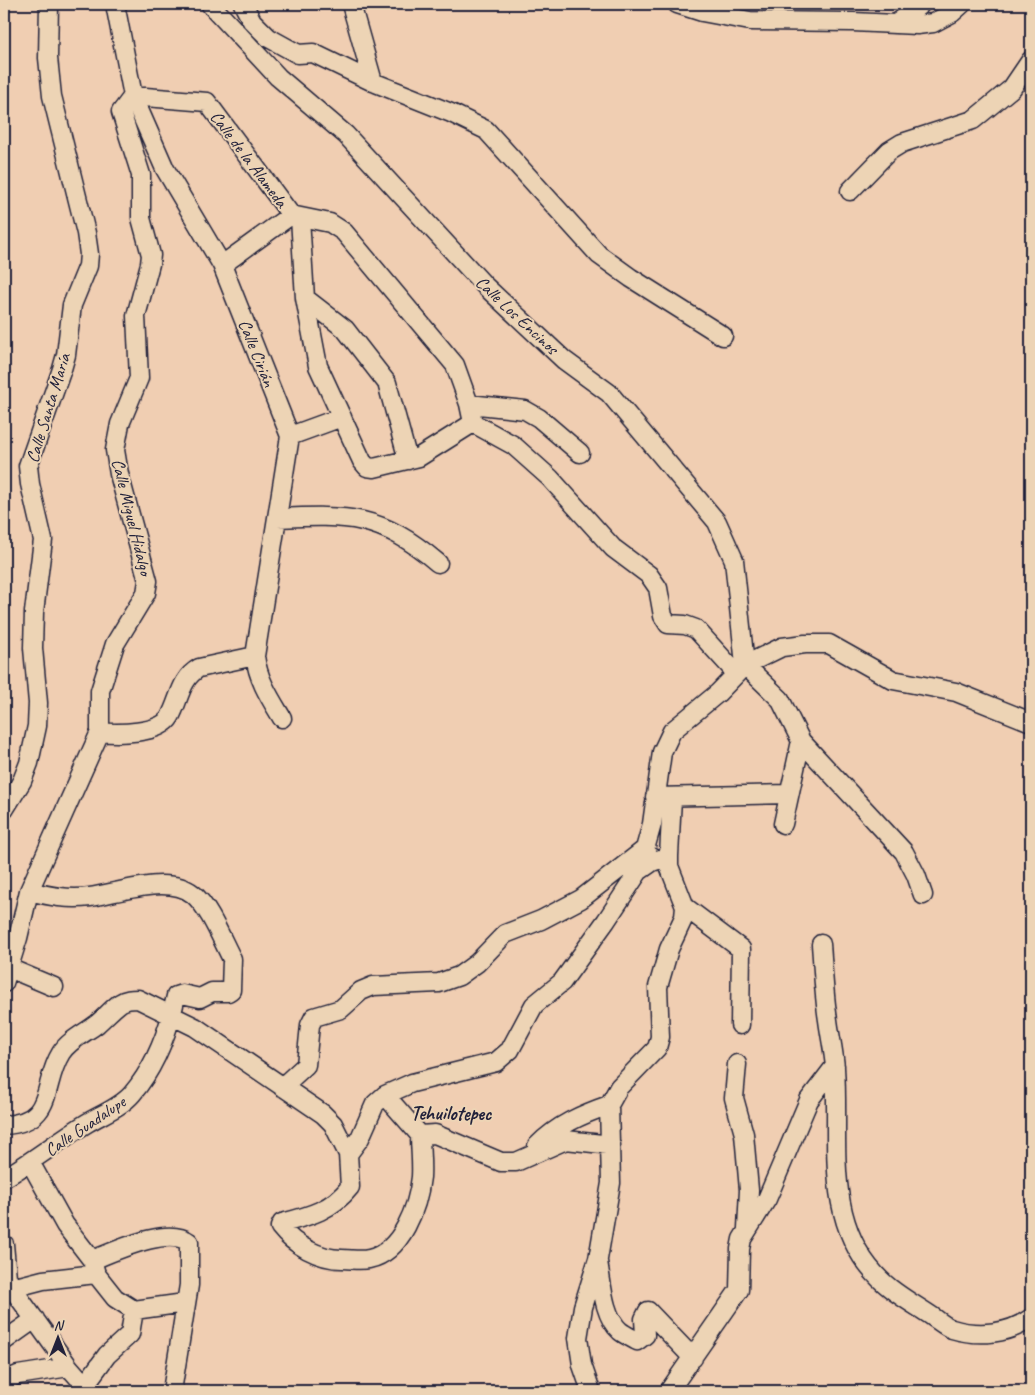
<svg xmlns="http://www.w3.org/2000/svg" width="1035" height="1395" viewBox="0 0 1035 1395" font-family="Caveat,sans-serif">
<rect width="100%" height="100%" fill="#f0ceb2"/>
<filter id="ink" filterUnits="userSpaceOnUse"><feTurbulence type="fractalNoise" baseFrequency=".02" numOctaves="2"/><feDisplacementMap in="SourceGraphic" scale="10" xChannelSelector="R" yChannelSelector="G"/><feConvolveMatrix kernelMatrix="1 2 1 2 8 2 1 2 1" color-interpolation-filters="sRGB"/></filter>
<g filter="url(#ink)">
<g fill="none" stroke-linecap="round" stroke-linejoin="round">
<g stroke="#22223b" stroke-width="21">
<path id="minor" d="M115,4L133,96L165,169L222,265L290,436L255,656C258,680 270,698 282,718
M210,4L278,77L346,135L485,286L564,360L609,393L717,522L734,560L745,665
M243,4L252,21L269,38L298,54L313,53L373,82L451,113L486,130L599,255L631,278L723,336
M351,4L373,82
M677,4L702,12L750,21L853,22L917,25L933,23L952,13L962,4
M896,24L921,4
M850,191L889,151L902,143L973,120L1012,88L1031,60
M300,218L305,298L318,366L362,461L367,467L374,468L419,457L473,423
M222,265L291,215L330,223L344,232L455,365L469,404L473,423L513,445L550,478L613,548L649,575L658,588L663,616L668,624L685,625L696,629L736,673
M305,298L345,329L387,383L408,460
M469,404L525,410L539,418L580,453
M290,436L342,417
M277,518C349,515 380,514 438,563
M745,665L780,699L801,741L904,852L916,875L923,895
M100,732C117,734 160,734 170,717C180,699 180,679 199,668L255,656
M655,797L789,794
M4,810L22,781L29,763L37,726L38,703L33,648L34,612L43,540L30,484L28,466L62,369L66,355L72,305L88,266L89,254L86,233L52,96L48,58L49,4
M783,824L801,741
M669,856L672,798
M685,907L741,949L740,1025
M821,944C823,969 824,995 828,1020C830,1036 834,1052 835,1068C840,1139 823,1217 875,1274C891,1292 914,1304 933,1317C939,1321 946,1327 952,1329C979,1337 1009,1334 1031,1318
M4,966L54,987
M4,983L18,938L29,891L100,732V691L115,644L146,593L148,581L119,474L115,450L120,424L139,378L136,316L150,264L151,255L141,218V175L121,112L133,96L207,102L291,215
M737,1064L734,1098L744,1134L749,1190L747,1228
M282,1087L306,1065L310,1025L314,1017L341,1009L361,991L373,986L439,983L459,976L477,963L505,934L541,920L581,899L645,849
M385,1095L420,1135L435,1134L501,1162H516L566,1140L611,1145
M4,1125C56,1122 41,1085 61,1053C69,1040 85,1033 97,1024C105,1017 112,1009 120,1003C126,999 131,999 138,999L195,1027L323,1114L333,1124L348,1154
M420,1135C420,1148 422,1163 421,1177C418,1206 402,1252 369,1259C361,1261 351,1259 342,1259C319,1259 294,1245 280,1227L282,1223C310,1216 332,1210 350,1187L348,1154L360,1138L375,1104L385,1095L412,1083L496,1062L510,1050L534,1005L562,982L606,921L639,871L652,862
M537,1146C557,1125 583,1114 609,1105
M30,1162L65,1225L92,1260
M4,1178C33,1161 59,1140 87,1123C102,1114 121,1107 132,1094C155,1067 169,1029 176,996L182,994L200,998L212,992H228L231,990L232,959C222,940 209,907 193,894C169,874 118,893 90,897C69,900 49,896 29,891
M4,1244L7,1277L12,1288L69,1367L90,1391
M598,1262C602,1283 603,1316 620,1331C625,1335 632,1338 637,1341L645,1335L644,1319L648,1311L693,1358
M96,1274L115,1298L134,1310L185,1303
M12,1288L43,1280L96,1274L92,1260C116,1251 167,1226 189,1242V1285L172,1391
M4,1341L35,1319
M4,1381L18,1375L69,1367
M85,1385L107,1355L130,1334L134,1310
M591,1391L582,1365L578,1338L583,1307L598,1259L611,1183L609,1105L619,1087L657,1048L660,1037L658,987L669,949L684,917L685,907L669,866V856L652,862L645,849L652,824L662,752L672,731L718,693L745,665L782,647L805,644H829L893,680L956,692L1031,722
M669,1391L739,1290L740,1249L742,1239L767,1199L809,1100L835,1066"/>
</g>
<use href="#minor" stroke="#edd4b5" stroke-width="18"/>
</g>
</g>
<g text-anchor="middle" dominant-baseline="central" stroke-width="4" stroke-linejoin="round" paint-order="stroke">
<g font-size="18" fill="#22223b" stroke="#edd4b5">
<text transform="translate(249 159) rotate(53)">Calle de la Alameda</text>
<text transform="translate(517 315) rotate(43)">Calle Los Encinos</text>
<text transform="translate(257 353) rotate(68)">Calle Cirián</text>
<text transform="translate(48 408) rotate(-73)">Calle Santa María</text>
<text transform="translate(132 517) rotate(76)">Calle Miguel Hidalgo</text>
<text transform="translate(85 1126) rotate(-34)">Calle Guadalupe</text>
</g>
<g font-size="20" font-weight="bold" fill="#22223b" stroke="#edd4b5">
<text x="451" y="1113">Tehuilotepec</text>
</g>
</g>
<rect width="1035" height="1395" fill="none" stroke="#edd4b5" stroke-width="20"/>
<rect x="10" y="10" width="1015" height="1375" fill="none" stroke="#22223b" stroke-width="2" filter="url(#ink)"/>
<g transform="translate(58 1338)" stroke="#edd4b5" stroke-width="4" paint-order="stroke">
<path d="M0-4L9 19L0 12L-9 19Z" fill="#22223b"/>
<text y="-8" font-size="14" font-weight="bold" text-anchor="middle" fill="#22223b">N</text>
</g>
</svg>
